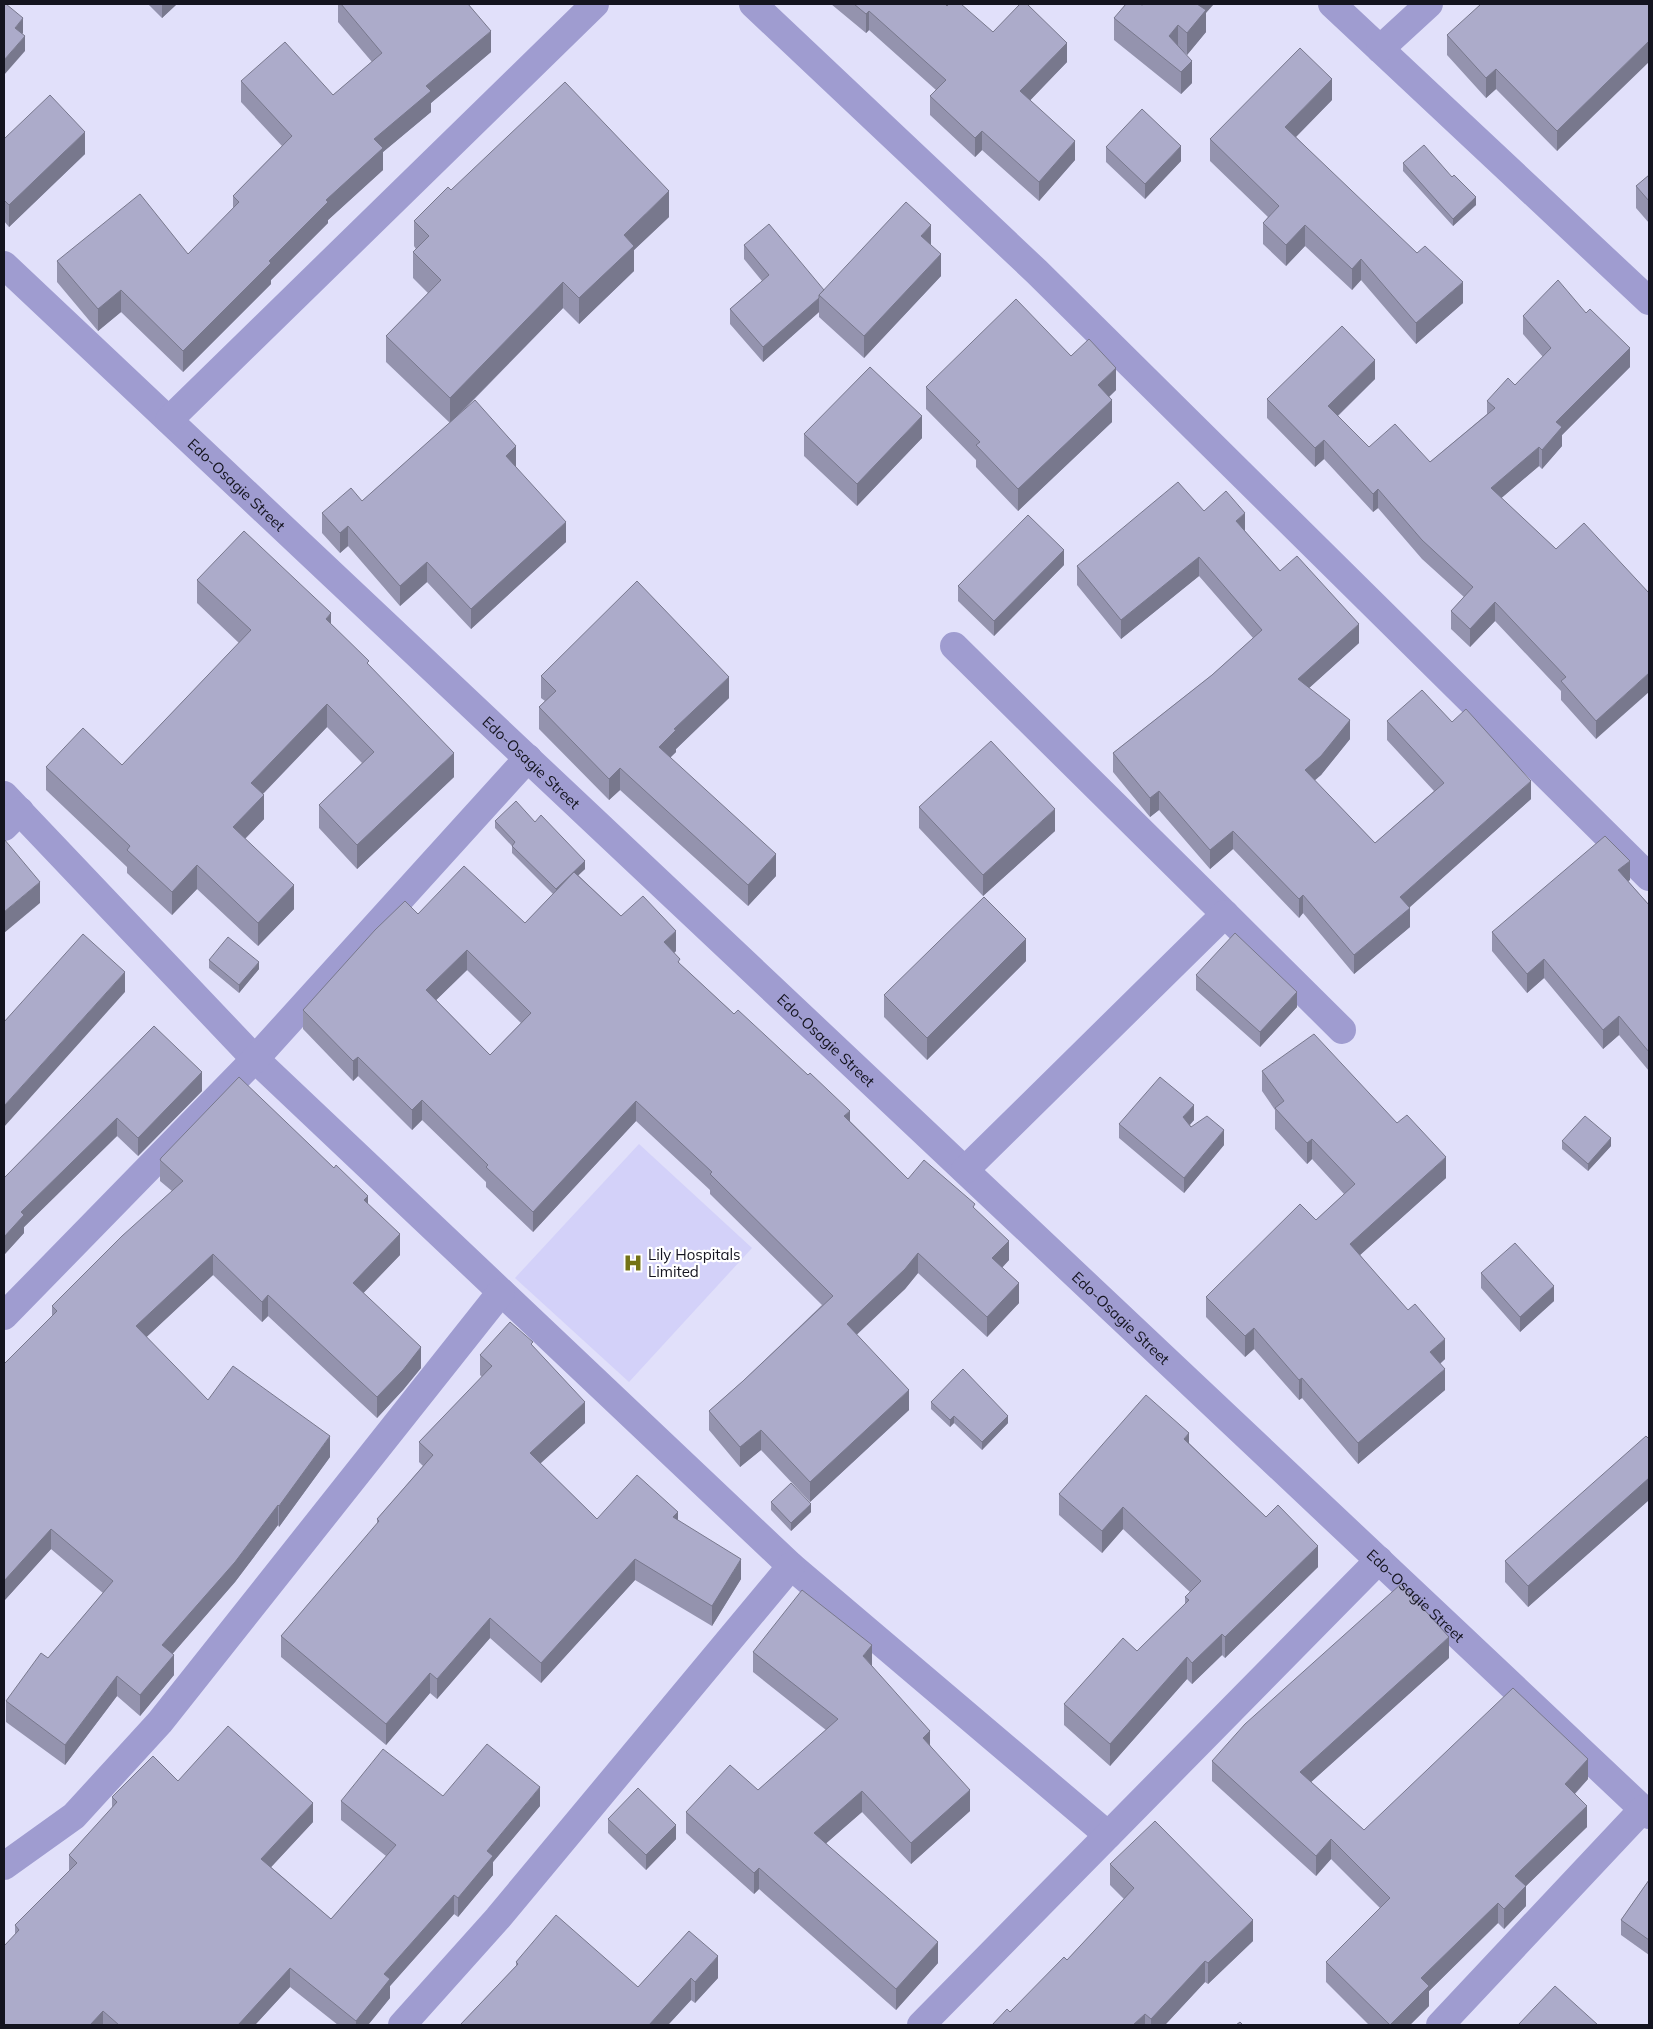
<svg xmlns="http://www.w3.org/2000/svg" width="1653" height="2029" viewBox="0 0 1653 2029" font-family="Mulish,sans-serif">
<rect width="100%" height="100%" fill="#e1e0fa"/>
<path fill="#d3d1f9" d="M639,1144L752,1248L629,1382L515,1278Z"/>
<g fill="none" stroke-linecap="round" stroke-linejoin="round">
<g stroke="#9f9cd0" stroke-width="28">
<path d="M753,4L1037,272L1649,877"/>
<path d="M1332,4L1649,301"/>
<path d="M1380,49L1429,4"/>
<path id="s1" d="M4,265L1649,1815"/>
<path d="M169,420L595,4"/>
<path d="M954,646L1225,914"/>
<path d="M4,795L255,1059L791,1566L1108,1835"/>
<path d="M4,827L20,811"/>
<path d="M965,1170L1225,914L1342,1030"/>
<path d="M4,1316L255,1059L528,758"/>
<path d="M4,1866L74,1816L160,1722L501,1292"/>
<path d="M402,2025L498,1918L791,1566"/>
<path d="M921,2025L1379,1560"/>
<path d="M1440,2025L1643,1809"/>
</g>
</g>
<path fill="#9493ae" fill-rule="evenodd" d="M148,4H177L162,18Z
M338,4H468L491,52L431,103V112L383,152V170L328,220V223L271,280V284L183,372L121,312L98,331L57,282V261L188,254L233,209V196L282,146L241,102V81L333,95L372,62L338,22Z
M831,4H945L993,32L1067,62L1030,100L1075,160L1039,201L982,150L975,157L930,115V96L936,90L869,30L866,33Z
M1649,4L1557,151L1496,89L1486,98L1447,55V35Z
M1142,5L1206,13V32L1187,55L1184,52L1192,83L1181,94L1114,40V18Z
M1332,100L1296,137L1463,303L1416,344L1361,280L1352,290L1305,246L1286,266L1263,244V223L1268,217L1210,161V139Z
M4,139L85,154L9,227L4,221Z
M1106,147L1181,161L1145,199L1106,162Z
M1403,163L1476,205L1453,226L1403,171Z
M1649,175V223L1636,208V186Z
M451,190L669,217L634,250V271L579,324L563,308L456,418L516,467L566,542L471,629L427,582L400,606L348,546L340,553L322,533V513L362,501L450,423L386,362V336L428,293L413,278V252L416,249L414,246V221Z
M744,245L824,290L931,245L941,276L864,358L819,317V312L763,362L730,324V309L762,281L744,259Z
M1523,316L1630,367L1562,435V446L1542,469L1539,466L1501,498L1556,549L1649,593L1596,739L1561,700V691L1495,621L1470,647L1451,629V611L1464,597L1422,559L1378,508L1373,512L1324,459L1315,467L1267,418V399L1375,379L1338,416L1369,447L1430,462L1487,414V401L1515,385L1543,357L1523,334Z
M1071,356L1116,390L1109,397L1112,422L1018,511L976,467V460L926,409V387Z
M804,434L922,438L857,506L804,456Z
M1204,511L1245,531L1280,571L1359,643L1309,688L1350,739L1321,775L1314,780L1375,843L1434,791L1387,740V721L1452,722L1531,799L1409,907L1410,927L1354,974L1303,913L1299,918L1233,849L1210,869L1159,810L1150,817L1113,772V753L1212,675L1253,638L1199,576L1121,639L1077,585V566Z
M1064,565L994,636L958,601V586Z
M197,580L331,624L369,665L454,777L357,869L319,828V805L362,763L327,727L263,794L264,819L245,839L294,909L258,946L197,889L172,915L127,873V867L46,790V767L122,765L239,643L197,603Z
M541,676L729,698L676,749V752L670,757L776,876L748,906L620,790L609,800L539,729V707L545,701L541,698Z
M919,807L1055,831L983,896L919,828Z
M495,821L535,822L585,869L578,875L621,916L676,951L674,953L680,964L850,1121L908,1179L975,1209L1009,1260L1002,1268L1019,1303L987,1337L918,1273L905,1289L856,1334L909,1410L810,1502L761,1450L740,1467L709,1430V1411L743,1381L822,1305L710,1194V1190L636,1121L533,1232L486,1187V1182L422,1120L412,1130L358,1076L353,1081L303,1029V1010L418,914L525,923L553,894L512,853V846L495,828ZM467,970L521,1023L490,1055L436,1000Z
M1630,880L1628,881L1649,905V1071L1619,1035L1603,1049L1544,978L1527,993L1492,951V932Z
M209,960L259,969L239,993L209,968Z
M1026,961L927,1060L884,1017V995Z
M1196,975L1297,1007L1260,1047L1196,990Z
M154,1026L202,1091L138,1156L117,1136L24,1227V1233L4,1255V1178Z
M1262,1071L1446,1178L1360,1255L1445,1359L1440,1364L1445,1390L1358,1464L1302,1398L1299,1400L1254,1349L1245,1357L1206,1317V1297L1316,1220L1344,1194L1312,1159L1307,1164L1275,1129V1110L1262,1091Z
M1194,1120L1190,1125L1191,1127L1224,1145L1184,1193L1119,1138V1124Z
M1562,1141L1611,1146L1588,1171L1562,1149Z
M160,1160L368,1204L400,1255L363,1293L421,1368L403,1390L377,1418L268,1316L262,1322L213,1275L146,1337L208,1400L330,1457L279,1527L278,1525L235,1582L172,1654L174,1675L140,1716L117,1696L65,1765L6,1722V1701L48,1658L103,1593L51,1549L4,1601V1364L52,1316V1306L172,1191L160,1181Z
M1481,1273L1554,1301L1520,1332L1481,1288Z
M533,1347L585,1423L540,1463L597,1519L678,1520L741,1579L712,1626L635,1580L541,1683L490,1638L437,1699L430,1693L386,1745L281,1657V1636L377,1524V1519L423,1466L419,1462V1442L482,1377L480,1375V1355Z
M931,1402L1008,1423L982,1450L954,1423L950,1427L931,1409Z
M1649,1439V1500L1528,1607L1505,1582V1561Z
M1189,1443L1318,1567L1225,1658L1222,1655L1192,1684L1187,1679L1110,1766L1064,1725V1704L1137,1651L1185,1604V1597L1190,1592L1123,1529L1102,1553L1059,1515V1494Z
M771,1502L811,1512L791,1531L771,1510Z
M753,1652L872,1666L930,1745L970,1811L911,1864L862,1812L826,1843L938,1963L896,2010L759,1889L754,1894L686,1833V1812L758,1790L826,1730L753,1672Z
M1449,1658L1311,1782L1364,1830L1588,1779L1575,1794L1587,1827L1526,1886V1906L1504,1929L1498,1923L1429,1991V2006L1410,2025H1369L1326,1982V1962L1380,1908L1331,1859L1316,1876L1212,1781V1761Z
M178,1781L313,1822L271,1867L331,1919L386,1856L341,1820V1801L443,1796L540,1806L493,1862V1875L458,1917L454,1914L390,1986V1998L368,2025H338L290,1987L255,2025H4L15,1934V1925L69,1871V1855L112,1808V1797Z
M608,1819L676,1839L646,1870L608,1833Z
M1110,1864L1253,1941L1208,1984L1205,1982L1165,2025H992L1010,2012L1067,1960L1124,1899L1110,1885Z
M1649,1880V1955L1621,1935V1920Z
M689,1931L718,1978L695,2003L691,2000L668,2025H460L516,1966V1962L638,1987Z"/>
<path fill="#78788d" d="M162,4H177L162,18Z
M1196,4H1214L1206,13V32L1187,55V33Z
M869,11V30L866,33V14Z
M23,18V33L15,42V28Z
M1178,25V47L1169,36Z
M491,31V52L431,103V112L383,152V170L328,220V223L271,280V284L183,372V351L326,200L374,139L426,86Z
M25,36V51L4,75V60Z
M1649,41V62L1557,151V131Z
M1067,43V62L1020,111V91Z
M1192,61V83L1181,94V72Z
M1496,69V89L1486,98V78Z
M1332,79V100L1285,148V127Z
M982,131V150L975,157V138Z
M85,132V154L9,227V205Z
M1075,141V160L1039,201V182Z
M1181,146V161L1145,199V184Z
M669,191V217L634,250V271L579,324V298L624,235Z
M1476,197V205L1453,226V219Z
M931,225V246L921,236Z
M1305,225V246L1286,266V245Z
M941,254V276L864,358V336Z
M1361,259V280L1352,290V269Z
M563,282V308L450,423V398Z
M1463,282V303L1416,344V323Z
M121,290V312L98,331V309Z
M819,298V312L763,362V347Z
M1630,348V367L1562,435V446L1542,469V450L1556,422Z
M1375,360V379L1328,425V406Z
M1116,368V390L1098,407V385Z
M1112,400V422L1018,511V489Z
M922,416V438L857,506V484Z
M1324,440V459L1315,467V448Z
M516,446V467L506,477V456Z
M1539,447V466L1491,507V488Z
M1378,489V508L1373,512V494Z
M1245,513V532L1236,521Z
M566,522V542L471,629V609Z
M348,526V546L340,553V533Z
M1064,550V565L994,636V621Z
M1199,557V576L1121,639V620Z
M427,562V582L400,606V586Z
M1495,602V621L1470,647V629Z
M331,613V637L326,619Z
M1359,624V643L1298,698V679Z
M1649,673V692L1596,739V721Z
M729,677V698L676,749V752L659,769V747L674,729Z
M327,704V727L251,806V783Z
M1350,720V739L1321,775L1305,789V770Z
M454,753V777L357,869V845Z
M620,768V790L609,800V779Z
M1531,781V799L1400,916V897Z
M1159,791V810L1150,817V798Z
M264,795V819L233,851V827Z
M1055,809V831L983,896V875Z
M1233,831V849L1210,869V850Z
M776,854V876L748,906V885Z
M585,861V869L556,897V889Z
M1630,861V880L1618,889V870Z
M197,865V889L172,915V892Z
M40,882V903L4,933V912Z
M294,885V909L258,946V923Z
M1303,895V913L1299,918V899Z
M1410,908V927L1354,974V955Z
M676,931V951L664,962V942Z
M1026,939V961L927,1060V1038Z
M467,950V970L426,1010V990Z
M1544,959V978L1527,993V974Z
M259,962V969L239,993V985Z
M125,972V992L4,1127V1106Z
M1297,992V1007L1260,1047V1032Z
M1619,1016V1035L1603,1049V1030Z
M358,1057V1076L353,1081V1061Z
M202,1072V1091L138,1156V1138Z
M422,1100V1120L412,1130V1110Z
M636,1101V1121L533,1232V1212Z
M1194,1105V1120L1183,1132V1117Z
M850,1111V1131L844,1116Z
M117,1118V1136L24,1227V1233L4,1255V1237L21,1212Z
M1224,1130V1145L1184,1193V1178Z
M1611,1138V1146L1588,1171V1164Z
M1312,1139V1159L1307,1164V1143Z
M1446,1157V1178L1350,1264V1244Z
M368,1196V1217L364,1200Z
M400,1234V1255L353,1304V1283Z
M1009,1241V1260L992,1278V1258Z
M918,1253V1273L905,1289L847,1344V1324Z
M213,1254V1275L136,1347V1326Z
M1019,1283V1303L987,1337V1317Z
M1554,1286V1301L1520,1332V1317Z
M268,1295V1316L262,1322V1302Z
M1254,1328V1349L1245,1357V1336Z
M1445,1339V1359L1430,1372V1352Z
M421,1347V1368L403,1390L377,1418V1397Z
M1445,1369V1390L1358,1464V1443Z
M1302,1378V1398L1299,1400V1380Z
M909,1390V1410L810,1502V1482Z
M585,1402V1423L530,1473V1453Z
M954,1416V1423L950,1427V1420Z
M1008,1416V1423L982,1450V1442Z
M761,1430V1450L740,1467V1447Z
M1189,1433V1454L1184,1439Z
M330,1436V1457L279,1527V1506Z
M1649,1478V1500L1528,1607V1586Z
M811,1504V1512L791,1531V1523Z
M278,1505V1525L235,1582L162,1666V1645Z
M1123,1507V1529L1102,1553V1531Z
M678,1512V1533L673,1517Z
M51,1529V1549L4,1601V1581Z
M1318,1546V1567L1225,1658V1637Z
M635,1559V1580L541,1683V1663Z
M741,1559V1579L712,1626V1606Z
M490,1618V1638L437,1699V1679Z
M1222,1634V1655L1192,1684V1663Z
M1449,1637V1658L1300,1792V1772Z
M872,1645V1666L863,1656Z
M174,1655V1675L140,1716V1695Z
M1187,1657V1679L1110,1766V1744Z
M430,1673V1693L386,1745V1724Z
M117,1676V1696L65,1765V1745Z
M930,1731V1752L923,1738Z
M1588,1759V1779L1565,1804V1784Z
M540,1787V1806L493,1862V1875L458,1917V1898L487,1851Z
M970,1790V1811L911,1864V1843Z
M862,1791V1812L814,1854V1833Z
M313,1803V1822L261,1878V1859Z
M1587,1806V1827L1526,1886V1906L1504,1929V1909L1515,1876Z
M676,1825V1839L646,1870V1855Z
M1331,1839V1859L1316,1876V1856Z
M759,1868V1889L754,1894V1873Z
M454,1895V1914L390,1986V1998L368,2025H356V2021L384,1974Z
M1498,1903V1923L1429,1991V2006L1410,2025H1390L1421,1978Z
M1253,1920V1941L1208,1984V1963Z
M938,1942V1963L896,2010V1989Z
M718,1956V1978L695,2003V1982Z
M1205,1961V1982L1165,2025H1151V2019Z
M290,1968V1987L255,2025H238Z
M691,1978V2000L668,2025H649Z
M103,2011V2025H90Z
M1145,2014V2025H1133Z"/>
<path fill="#acabca" stroke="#78788d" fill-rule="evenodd" d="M4,4H6L23,18L15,28L25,36L4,60Z
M341,4H468L491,31L426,86L431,91L374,139L383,148L326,200L328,202L269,261L271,263L183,351L121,290L98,309L57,261L140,194L188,254L239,202L233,196L292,136L241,81L285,42L333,95L382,53Z
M854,4H945L947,6L949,4H961L993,32L1020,4H1027L1067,43L1020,91L1075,141L1039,182L982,131L975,138L930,96L946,80L869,11L866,14Z
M1126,4H1140L1142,5L1144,4H1197L1206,10L1187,33L1178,25L1169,36L1192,61L1181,72L1114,18Z
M1481,4H1649V41L1557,131L1496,69L1486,78L1447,35Z
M1300,48L1332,79L1285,127L1417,253L1425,246L1463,282L1416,323L1361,259L1352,269L1305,225L1286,245L1263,223L1279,206L1210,139Z
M565,82L669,191L624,235L634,246L579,298L563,282L450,398L386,336L441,280L413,252L429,236L414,221L448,187L451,190Z
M50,95L85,132L9,205L4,200V139Z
M1142,109L1181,146L1145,184L1106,147Z
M1424,145L1452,177L1454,175L1476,197L1453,219L1403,163Z
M1649,175V201L1636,186Z
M906,202L931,225L921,236L941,254L864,336L819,295Z
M769,224L824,290L819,295V298L763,347L730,309L769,275L744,245Z
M1558,280L1586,313L1590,309L1630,348L1556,422L1562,427L1542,450L1539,447L1491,488L1556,549L1584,523L1649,593V673L1596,721L1561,681L1566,677L1495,602L1470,629L1451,611L1473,587L1422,540L1378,489L1373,494L1324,440L1315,448L1267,399L1342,326L1375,360L1328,406L1369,447L1395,424L1430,462L1495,408L1487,401L1508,378L1515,385L1551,348L1523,316Z
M1016,299L1071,356L1089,339L1116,368L1098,385L1112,400L1018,489L976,445L980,442L926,387Z
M870,367L922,416L857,484L804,434Z
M475,400L516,446L506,456L566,522L471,609L427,562L400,586L348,526L340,533L322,513L351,488L362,501Z
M1178,482L1204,511L1226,491L1245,513L1236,521L1280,571L1297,556L1359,624L1298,679L1350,720L1321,756L1305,770L1375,843L1444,783L1387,721L1422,690L1452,722L1466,709L1531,781L1400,897L1410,908L1354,955L1303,895L1299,899L1233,831L1210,850L1159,791L1150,798L1113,753L1212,675L1262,630L1199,557L1121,620L1077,566Z
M1028,515L1064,550L994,621L958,586Z
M244,531L331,613L326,619L369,661L367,663L454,753L357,845L319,805L374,752L327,704L251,783L264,795L233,827L294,885L258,923L197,865L172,892L127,850L130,846L46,767L83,728L122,765L251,630L197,580Z
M637,581L729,677L674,729L676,730L659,747L776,854L748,885L620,768L609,779L539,707L556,691L541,676Z
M991,741L1055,809L983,875L919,807Z
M516,801L535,822L541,815L585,861L556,889L512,846L515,842L495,821Z
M1605,836L1630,861L1618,870L1649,905V1052L1619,1016L1603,1030L1544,959L1527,974L1492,932Z
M4,839L40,882L4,912Z
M464,866L525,923L574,872L621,916L643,896L676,931L664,942L680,959L678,962L734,1014L738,1010L808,1075L810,1073L850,1111L844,1116L908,1179L924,1160L975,1204L973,1207L1009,1241L992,1258L1019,1283L987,1317L918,1253L905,1269L847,1324L909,1390L810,1482L761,1430L740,1447L709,1411L743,1381L833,1296L710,1174L712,1172L636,1101L533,1212L486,1167L488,1165L422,1100L412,1110L358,1057L353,1061L303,1010L375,930L405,901L418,914ZM467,950L531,1013L490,1055L426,990Z
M984,897L1026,939L927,1038L884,995Z
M1235,933L1297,992L1260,1032L1196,975Z
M83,934L125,972L4,1106V1022Z
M228,937L259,962L239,985L209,960Z
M154,1026L202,1072L138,1138L117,1118L21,1212L24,1215L4,1237V1178Z
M1314,1034L1397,1123L1407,1115L1446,1157L1350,1244L1408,1310L1415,1304L1445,1339L1430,1352L1445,1369L1358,1443L1302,1378L1299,1380L1254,1328L1245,1336L1206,1297L1300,1204L1316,1220L1355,1184L1312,1139L1307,1143L1275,1108L1284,1101L1262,1071Z
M239,1077L334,1168L336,1165L368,1196L364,1200L400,1234L353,1283L421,1347L403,1370L377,1397L268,1295L262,1302L213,1254L136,1326L208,1400L233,1366L330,1436L279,1506L278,1505L235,1562L162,1645L174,1655L140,1695L117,1676L65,1745L6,1701L41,1653L48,1658L113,1581L51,1529L4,1581V1364L57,1311L52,1306L122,1236L183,1181L160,1160L161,1158Z
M1160,1077L1194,1105L1183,1117L1191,1127L1207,1116L1224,1130L1184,1178L1119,1124Z
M1585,1116L1611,1138L1588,1164L1562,1141Z
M1515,1243L1554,1286L1520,1317L1481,1273Z
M510,1322L533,1342L531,1344L585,1402L530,1453L597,1519L637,1475L678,1512L673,1517L741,1559L712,1606L635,1559L541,1663L490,1618L437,1679L430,1673L386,1724L281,1636L379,1521L377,1519L433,1455L419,1442L492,1366L480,1355Z
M963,1369L1008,1416L982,1442L954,1416L950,1420L931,1402Z
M1146,1395L1189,1433L1184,1439L1266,1517L1278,1505L1318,1546L1225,1637L1222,1634L1192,1663L1187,1657L1110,1744L1064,1704L1123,1638L1137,1651L1189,1600L1185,1597L1201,1581L1123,1507L1102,1531L1059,1494Z
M1646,1436L1649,1439V1478L1528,1586L1505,1561Z
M791,1483L811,1504L791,1523L771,1502Z
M1401,1584L1449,1637L1300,1772L1364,1830L1513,1688L1588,1759L1565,1784L1587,1806L1515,1876L1526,1886L1504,1909L1498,1903L1421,1978L1429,1986L1390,2025L1326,1962L1390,1898L1331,1839L1316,1856L1212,1761L1245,1724Z
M802,1590L872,1645L863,1656L930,1731L923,1738L970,1790L911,1843L862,1791L814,1833L938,1942L896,1989L759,1868L754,1873L686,1812L730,1765L758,1790L838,1719L753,1652Z
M228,1726L313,1803L261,1859L331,1919L396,1845L341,1801L383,1749L443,1796L487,1744L540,1787L487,1851L493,1856L458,1898L454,1895L384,1974L390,1979L356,2021L290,1968L238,2025H119L103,2011L90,2025H4V1946L19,1930L15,1925L77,1863L69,1855L117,1802L112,1797L153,1756L178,1781Z
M638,1788L676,1825L646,1855L608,1819Z
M1155,1821L1253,1920L1208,1963L1205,1961L1151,2019L1145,2014L1133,2025H992L1007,2009L1010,2012L1064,1957L1067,1960L1134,1888L1110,1864Z
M1649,1880V1940L1621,1920Z
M556,1915L638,1987L689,1931L718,1956L695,1982L691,1978L649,2025H460L518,1964L516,1962Z
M1555,1986L1598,2025H1518Z
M1240,2022L1243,2025H1236Z"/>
<defs>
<g id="hospital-bare" transform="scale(1.5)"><path d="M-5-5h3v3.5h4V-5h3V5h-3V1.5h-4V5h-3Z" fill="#747317" stroke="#fff" stroke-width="2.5" paint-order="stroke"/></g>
</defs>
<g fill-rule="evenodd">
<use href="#hospital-bare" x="633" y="1263"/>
</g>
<g text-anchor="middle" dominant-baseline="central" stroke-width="4.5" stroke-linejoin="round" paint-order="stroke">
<g font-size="15" fill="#14141f" stroke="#fff">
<text stroke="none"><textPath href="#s1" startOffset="320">Edo-Osagie Street</textPath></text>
<text stroke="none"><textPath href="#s1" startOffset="725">Edo-Osagie Street</textPath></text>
<text stroke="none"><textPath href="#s1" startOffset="1130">Edo-Osagie Street</textPath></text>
<text stroke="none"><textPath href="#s1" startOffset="1535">Edo-Osagie Street</textPath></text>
<text stroke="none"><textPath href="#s1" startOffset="1940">Edo-Osagie Street</textPath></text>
</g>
<g font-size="15" fill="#14141f" stroke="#fff" text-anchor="start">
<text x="648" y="1254">Lily Hospitals<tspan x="648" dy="17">Limited</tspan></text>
</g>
</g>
<rect width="1653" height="2029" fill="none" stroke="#14141f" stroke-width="10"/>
</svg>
